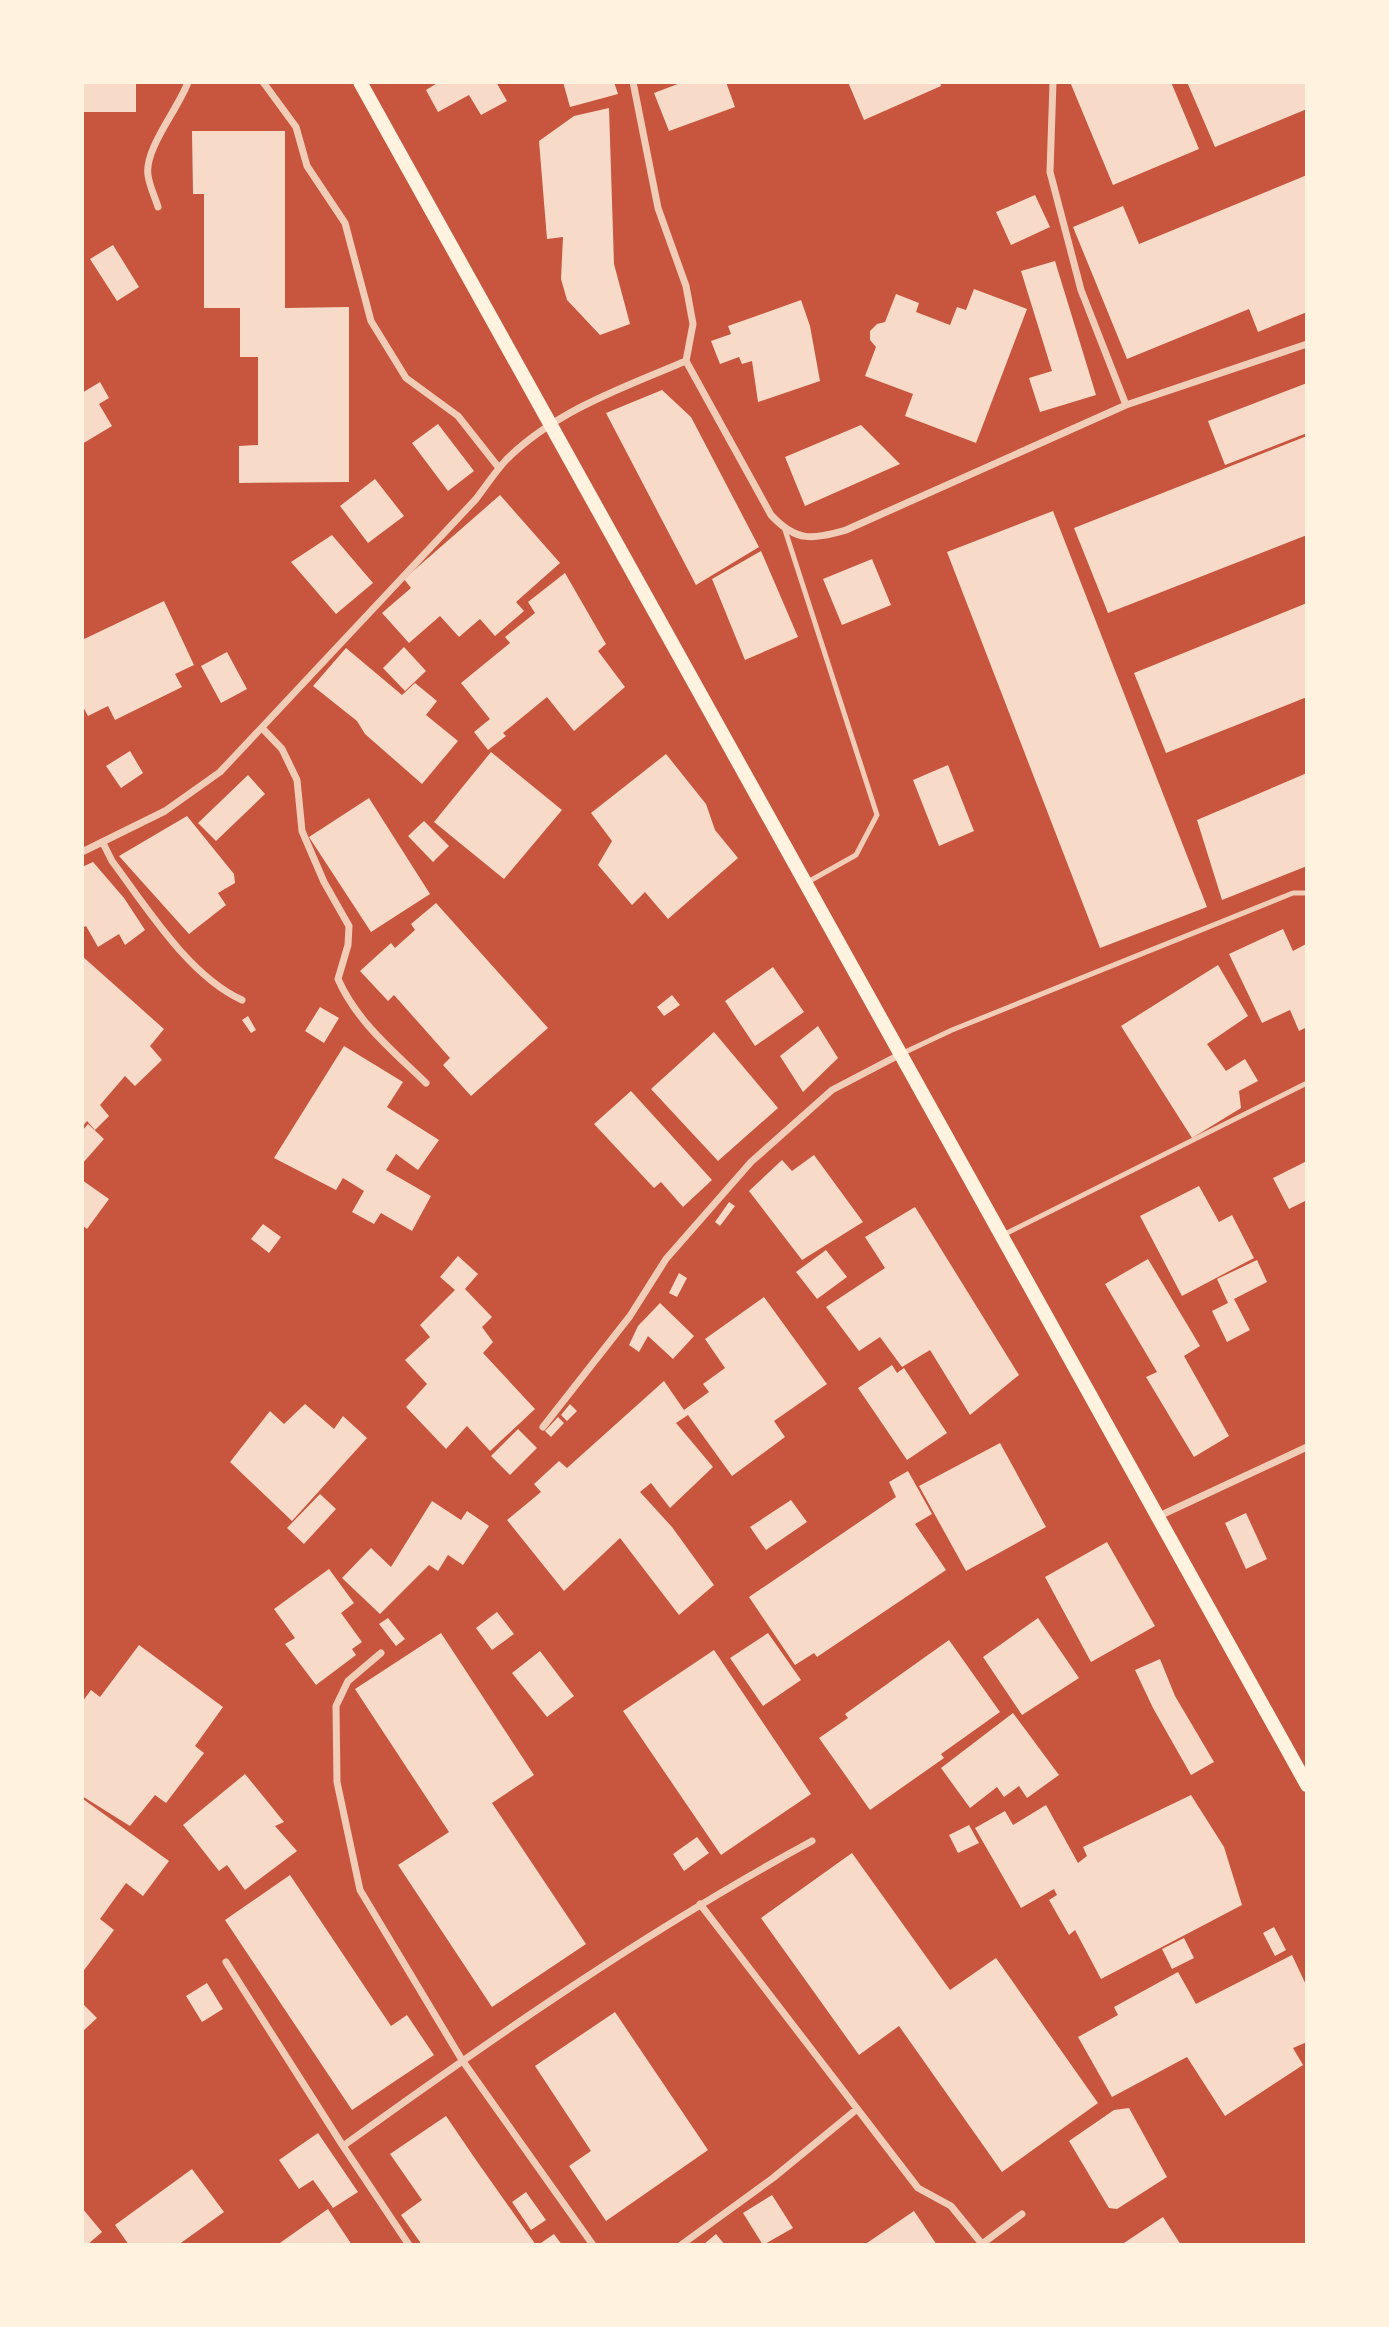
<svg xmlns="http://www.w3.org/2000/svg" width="1389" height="2327" viewBox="0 0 1389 2327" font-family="Inter,sans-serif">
<rect width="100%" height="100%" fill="#c8553d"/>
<path fill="#f7dbc8" d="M82,82H136V112H82Z
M439,82H496L507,101L481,115L469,95L438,112L426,90Z
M563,82H614L618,94L570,107Z
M683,82H726L735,107L669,131L654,93Z
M848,82H940L941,86L864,120Z
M1070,82H1171L1199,149L1113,185Z
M1187,82H1307V109L1215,147Z
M609,108L614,264L630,324L600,335L567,300L561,279L563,237L547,239L539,141L574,116Z
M192,131H285V308L349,307V482L239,483V446L258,445V357H240V308H204V194H193Z
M1307,175V312L1258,332L1249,309L1127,359L1073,227L1123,206L1139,244Z
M1035,195L1050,227L1011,245L996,212Z
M113,245L139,287L117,301L90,259Z
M1055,261L1096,395L1040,412L1029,378L1052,371L1021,271Z
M974,289L1027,309L976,443L905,416L913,394L865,376L876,347L870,340V331L877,324L885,322L896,294L919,303L916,312L950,325L957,307L966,310Z
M801,300L810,326L820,381L758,402L752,361L742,364L739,357L720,364L711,341L731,334L728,326Z
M100,382L109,398L99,404L112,426L82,444V393Z
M1307,383V433L1225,465L1208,421Z
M662,390L691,417L759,547L696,585L606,413Z
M438,424L474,471L448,491L412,443Z
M861,425L900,464L805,506L785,457Z
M1307,436V535L1108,613L1074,528Z
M375,479L404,516L368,543L340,506Z
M500,495L560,563L516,602L524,611L495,636L480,619L459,637L440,616L409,643L382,613L411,588L404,579Z
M1053,511L1207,907L1100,948L947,552Z
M332,535L373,583L336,614L291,562Z
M761,551L798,637L745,660L712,579Z
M872,559L891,605L842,625L823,579Z
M565,573L606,644L598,651L625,687L574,731L547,697L503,733L506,736L488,750L474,732L490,719L461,683L510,643L505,637L535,613L528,602Z
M164,601L194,665L175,674L182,687L115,720L108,706L88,716L82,705V640Z
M1307,603V697L1166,753L1134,673Z
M404,647L426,671L405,691L383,668Z
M346,648L402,695L415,683L437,701L426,715L458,741L422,784L365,734L357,721L313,686Z
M227,652L247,689L221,703L201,666Z
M130,751L143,773L121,788L106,766Z
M491,752L562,810L504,879L434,822Z
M666,754L706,804L715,830L738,858L668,919L645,892L632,905L598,865L612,841L591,813Z
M948,765L974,831L939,846L913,780Z
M1307,773V866L1222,900L1197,820Z
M248,775L265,794L216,841L198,823Z
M369,798L430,894L371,932L309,837Z
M187,816L234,874L235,883L218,893L226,905L189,934L119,856Z
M424,821L449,846L433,862L408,836Z
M93,862L124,898L145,930L125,945L119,934L98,947L86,926L82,928V867Z
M436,903L548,1028L471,1096L443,1065L450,1058L394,995L388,1001L360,971L391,943L395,948L415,930L411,924Z
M1283,929L1293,951L1306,944L1307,945V1027L1299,1031L1290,1010L1262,1023L1229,954Z
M82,956L164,1029L150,1046L162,1060L135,1086L125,1076L100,1105L109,1116L95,1130L87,1121L82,1127Z
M1218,965L1248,1016L1207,1044L1226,1071L1245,1059L1258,1081L1239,1091L1241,1108L1192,1138L1121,1026Z
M773,967L804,1012L755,1046L725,1001Z
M672,995L680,1005L664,1016L657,1007Z
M320,1007L339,1018L324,1043L305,1031Z
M248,1016L256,1030L251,1033L242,1020Z
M818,1026L838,1058L803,1092L780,1056Z
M714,1032L778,1108L718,1161L651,1089Z
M344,1046L403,1082L387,1107L439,1140L418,1170L396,1154L386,1170L431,1196L412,1231L381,1213L374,1224L352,1212L364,1191L343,1178L336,1190L274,1158Z
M631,1091L712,1180L683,1207L661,1182L654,1188L594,1124Z
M88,1124L104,1139L82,1164V1131Z
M814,1155L863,1222L802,1260L749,1191L782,1160L792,1171Z
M1307,1161V1200L1289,1209L1273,1178Z
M82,1180L109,1199L87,1229L82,1225Z
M1199,1186L1219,1222L1232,1215L1254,1258L1182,1296L1140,1216Z
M729,1202L735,1206L720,1226L715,1222Z
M915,1207L1019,1375L970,1415L930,1350L902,1367L880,1337L859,1351L826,1307L885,1268L865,1237Z
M263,1224L281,1237L269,1253L251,1239Z
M826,1250L847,1277L817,1299L796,1272Z
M458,1256L478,1274L465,1289L492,1317L482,1327L493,1342L483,1353L535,1409L490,1451L467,1426L446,1449L406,1407L427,1384L405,1360L430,1337L420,1325L455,1290L440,1277Z
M1148,1259L1200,1346L1184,1356L1229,1436L1194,1457L1146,1377L1157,1372L1105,1284Z
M1257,1260L1267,1282L1234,1299L1250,1330L1227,1342L1212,1311L1228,1303L1217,1279Z
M679,1273L687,1278L677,1297L669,1293Z
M764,1297L827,1384L774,1421L785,1437L732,1476L688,1415L676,1423L713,1467L670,1508L651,1483L640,1492L672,1527L714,1585L679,1615L620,1538L564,1591L507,1520L541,1492L534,1484L559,1461L567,1468L664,1381L684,1410L709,1392L703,1384L725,1368L705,1339Z
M660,1303L694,1336L673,1359L648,1336L639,1352L629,1345L638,1326Z
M892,1365L897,1373L904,1368L947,1433L907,1460L858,1388Z
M305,1404L334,1429L343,1416L367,1438L292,1521L230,1462L270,1411L284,1424Z
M570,1404L577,1411L567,1421L561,1415Z
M558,1417L564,1423L551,1437L545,1431Z
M518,1429L537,1448L510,1475L491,1456Z
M1000,1443L1046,1527L966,1571L919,1486Z
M908,1471L932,1514L915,1524L946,1570L817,1657L814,1653L795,1665L749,1597L896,1497L889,1482Z
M320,1494L336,1509L304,1544L287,1528Z
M791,1500L807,1522L766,1550L750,1527Z
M432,1501L461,1520L467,1511L489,1526L463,1565L448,1555L438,1571L429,1565L380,1614L342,1578L371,1548L391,1567Z
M1246,1513L1267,1559L1246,1569L1225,1523Z
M1107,1542L1155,1626L1091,1662L1045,1577Z
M329,1569L354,1603L341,1613L362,1642L352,1649L356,1655L316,1685L285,1644L295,1638L274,1609Z
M497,1612L514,1634L492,1650L476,1628Z
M388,1618L405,1639L396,1646L379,1624Z
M1038,1618L1079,1678L1022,1715L983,1657Z
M441,1633L534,1775L492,1803L586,1944L492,2007L398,1865L449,1832L355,1689Z
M768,1633L801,1680L763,1706L730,1658Z
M949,1640L1000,1712L941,1754L944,1758L870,1810L819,1738L848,1718L845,1714Z
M139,1645L223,1707L195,1746L204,1753L166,1803L155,1795L130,1826L82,1796V1702L91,1690L100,1697Z
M714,1650L811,1794L721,1855L623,1711Z
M540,1651L574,1696L547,1717L512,1673Z
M1160,1659L1175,1696L1214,1762L1191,1775L1153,1708L1135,1670Z
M1013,1713L1059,1775L1027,1798L1019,1786L1004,1797L997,1787L970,1808L941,1768Z
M245,1774L284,1822L275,1826L297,1851L245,1890L227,1865L219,1871L183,1825Z
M1191,1795L1224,1847L1242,1905L1101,1979L1075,1930L1069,1935L1049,1900L1057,1895L1054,1889L1021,1908L975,1828L1005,1811L1013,1825L1046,1805L1078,1863L1087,1856L1083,1847Z
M83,1799L169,1861L143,1896L126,1883L100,1919L114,1930L82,1973Z
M969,1825L979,1843L958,1853L949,1835Z
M697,1837L709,1853L684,1871L673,1854Z
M852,1853L950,1990L996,1958L1098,2103L1002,2172L899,2026L859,2055L761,1918Z
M290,1875L391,2026L407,2015L434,2055L352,2110L225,1920Z
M1274,1927L1286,1950L1275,1956L1263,1933Z
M1184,1938L1194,1958L1172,1969L1162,1949Z
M1292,1955L1307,1987V2042L1293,2048L1303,2065L1225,2116L1187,2057L1112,2097L1078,2037L1118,2015L1114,2007L1178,1972L1196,2004Z
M207,1983L223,2009L202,2022L186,1996Z
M82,2003L97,2018L82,2032Z
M615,2012L708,2150L606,2221L569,2166L591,2151L535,2066Z
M1129,2108L1167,2177L1117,2209L1109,2208L1069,2141L1114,2110Z
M446,2116L476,2160L536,2245H422L401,2215L422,2200L390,2154Z
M318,2133L358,2192L333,2208L313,2180L299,2189L279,2160Z
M192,2169L224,2212L178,2245H129L115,2225Z
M526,2192L546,2220L531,2230L512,2202Z
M772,2195L793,2228L763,2245L743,2213Z
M82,2208L102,2232L87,2245H82Z
M328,2209L352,2245H277Z
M914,2211L937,2245H864Z
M1163,2217L1181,2245H1121Z
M554,2234L562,2245H538Z
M716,2234L725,2245H703Z"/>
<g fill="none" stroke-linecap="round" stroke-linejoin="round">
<path stroke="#f1ccb7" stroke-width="5" d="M785,530L877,815L856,855L806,883
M901,1054L952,1030L1293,893H1307
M1003,1235L1307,1083"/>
<path stroke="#f1ccb7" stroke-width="7" d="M263,82L296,127L307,166L345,223L371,321L406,378L458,416L499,468
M633,82L658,208L686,286L693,324L686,361
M1053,82L1050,172L1081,290L1126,405
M158,207C155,197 149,185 148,175C144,149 179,108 188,82
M686,361L771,515C797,543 812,539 846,530L1126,405L1307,344
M263,729L282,749L297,780L302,831L324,882L349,926L348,945L338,979C357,1022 393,1051 426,1083
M103,843L112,861C147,908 189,976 242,1000
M82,852L165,811L220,772L476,499C486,486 495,472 506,460C555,411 624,387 686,361
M543,1427L630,1316L666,1259L751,1162L832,1090L901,1054
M1157,1517L1307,1447
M381,1653L348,1681L336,1706L337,1782L360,1890L462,2060L593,2245
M700,1904L918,2188L951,2206L982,2244L1022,2214
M226,1962L343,2146L409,2245
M343,2146C494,2037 648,1930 812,1841
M681,2245L773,2178L857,2109"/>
<path stroke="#fff3e0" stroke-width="14" d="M360,82L1307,1785"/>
</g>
<rect width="1389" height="2327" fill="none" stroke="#fff3e0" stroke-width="168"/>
</svg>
